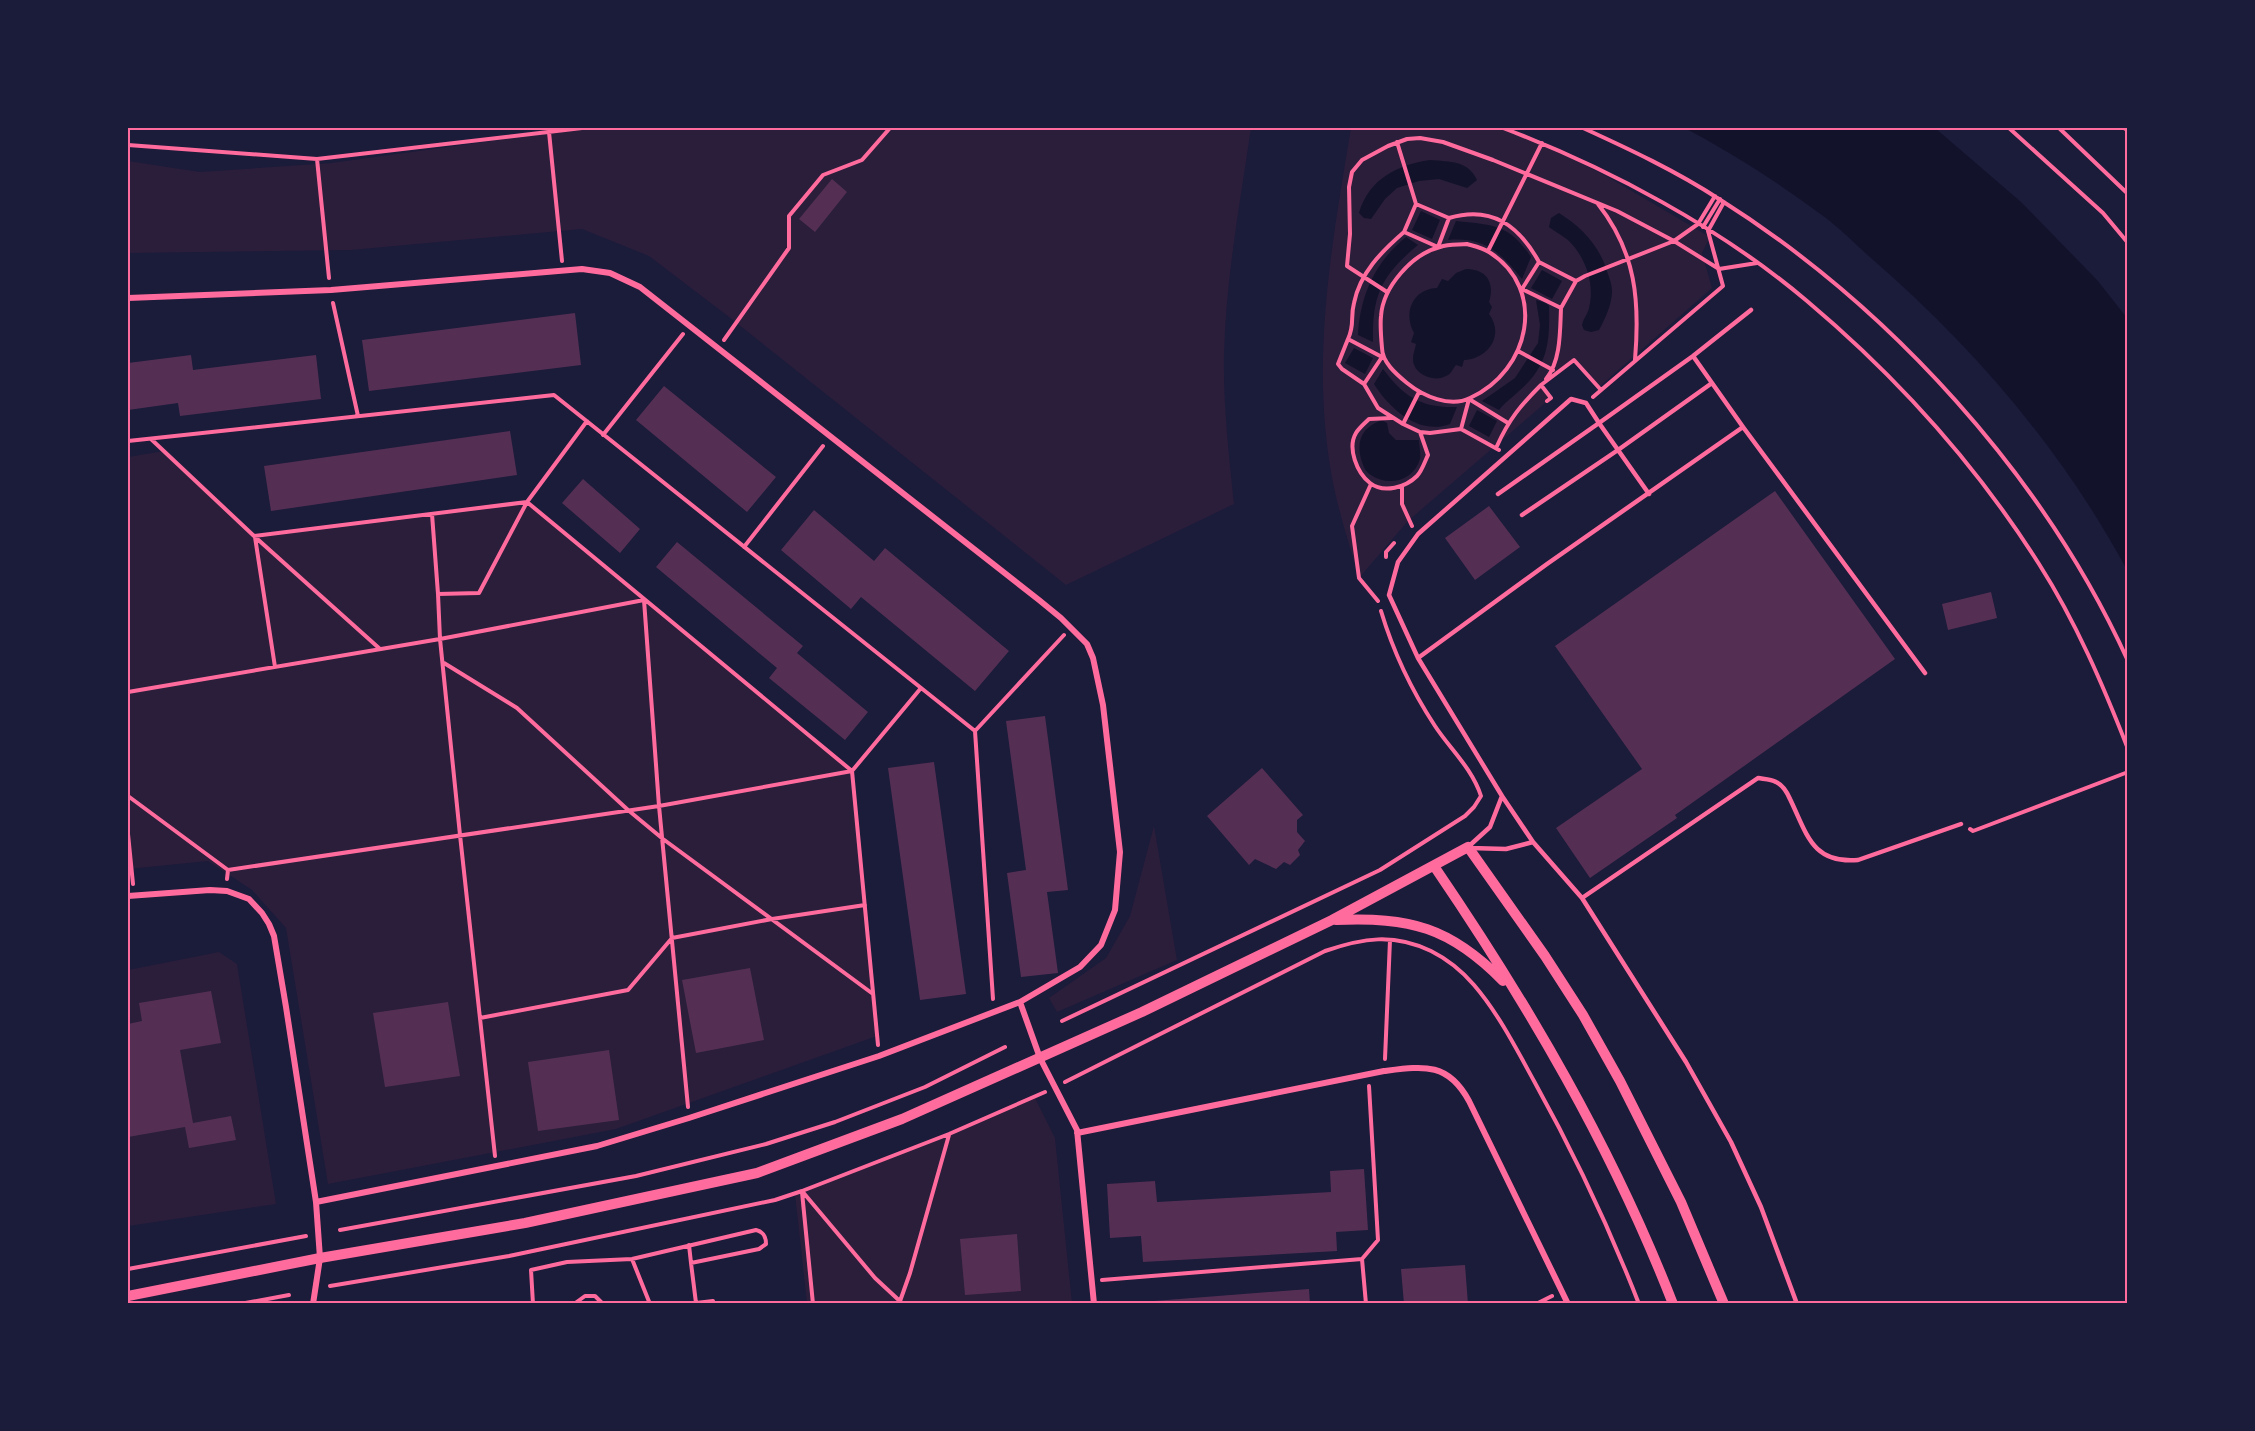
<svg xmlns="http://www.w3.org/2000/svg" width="2255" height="1431" viewBox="0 0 2255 1431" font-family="Overpass,sans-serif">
<rect width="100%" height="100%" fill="#1b1b3a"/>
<path fill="#2a1e3b" d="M588,128H1251C1240,203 1226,278 1224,354C1223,404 1229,455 1234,504L1066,585L729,317L649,256L582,229L351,250L128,253V161L200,172L331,163Z
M1351,128H1503L1542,143L1608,177L1710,237L1702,253L1712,288L1599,387L1574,360L1541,385L1551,398L1408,521L1359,578C1349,543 1337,508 1331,472C1311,356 1332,242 1351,128Z
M164,451L255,536L527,502L852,771L877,1036L616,1129L328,1184L286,928L252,890L208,861L128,869V457Z
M1154,826L1177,960L1057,1012L1049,998L1106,958L1130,916Z
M219,952L237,964L276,1204L128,1226V970Z
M1034,1096L1055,1138L1072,1303H807L795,1194L949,1134Z"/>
<path fill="#12122b" d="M1685,128H1935L2021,202L2097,280L2127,318V570C2063,451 1973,346 1871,258C1854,243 1838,226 1819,213C1776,181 1732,153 1685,128Z
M1430,160C1450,162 1468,160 1477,180L1467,188L1439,179L1419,181L1397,188L1385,199L1371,219L1364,218L1359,213C1369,179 1397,165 1430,160Z
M1421,211L1440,220L1432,239L1412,230Z
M1559,213C1581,227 1597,243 1606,268C1608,275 1612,283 1612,291C1612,304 1605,319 1599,330L1591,332L1584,330L1582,325C1583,319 1588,314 1589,308C1595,284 1586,258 1569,241C1564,236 1555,232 1549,227L1551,218Z
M1456,221C1494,225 1509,224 1531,257L1522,279C1500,252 1485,237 1448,240Z
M1406,237L1418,245C1382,275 1372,294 1373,342L1358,335C1360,296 1375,262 1406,237Z
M1466,269C1487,269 1495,283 1489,302L1492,307L1489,314C1505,335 1488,359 1464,360L1462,367L1456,365C1452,370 1451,374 1446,376C1434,383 1412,374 1413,358C1413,354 1415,349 1416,344L1411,342L1414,333C1403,314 1412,289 1437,288L1442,279L1448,281L1456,273Z
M1542,270L1562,281L1552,299L1531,288Z
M1536,300L1546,303L1549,306C1550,342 1548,366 1519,391C1512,398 1505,402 1499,410L1482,401L1515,378L1538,343L1540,325Z
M1354,348L1373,358L1365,374L1345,363Z
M1383,369C1404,397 1421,408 1457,407L1450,424C1419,436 1389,408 1374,384Z
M1477,410L1497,421L1489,437L1469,426Z
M1382,420L1387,423L1389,433L1396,440H1419C1419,446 1421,453 1420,459C1414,481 1388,487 1371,475C1365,472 1363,465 1361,459C1356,439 1363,427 1382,420Z"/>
<path fill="#542f53" d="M832,179L847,192L815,232L799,219Z
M575,313L581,365L369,391L362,340Z
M191,355L193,370L316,355L321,399L180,416L178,403L128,410V363Z
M664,386L776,477L747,512L636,420Z
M510,431L517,475L271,511L264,466Z
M583,479L640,529L620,553L562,503Z
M1775,491L1895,659L1675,815L1677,818L1590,878L1556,828L1642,769L1555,646Z
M1489,506L1520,547L1475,580L1445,538Z
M814,510L874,561L885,548L1009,651L975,691L861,597L851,609L781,550Z
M677,542L803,646L797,653L868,712L845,740L769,678L777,668L656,567Z
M1991,592L1997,618L1948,630L1942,604Z
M1045,716L1068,890L1047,892L1058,973L1021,977L1007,873L1026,870L1006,721Z
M934,762L966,994L920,1000L888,768Z
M1262,768L1303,815L1297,820V832L1305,841L1298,850L1300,855L1290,865L1284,862L1276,869L1255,859L1249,865L1207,816Z
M750,968L764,1040L696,1053L682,980Z
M211,991L221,1043L180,1050L193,1123L231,1116L236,1140L189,1148L185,1127L128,1137V1024L142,1021L139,1003Z
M448,1002L460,1076L385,1087L373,1013Z
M609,1050L619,1120L538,1131L528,1062Z
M1364,1169L1368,1230L1336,1232L1337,1251L1143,1262L1141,1236L1110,1238L1107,1184L1155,1181L1157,1202L1331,1192L1330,1171Z
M1017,1234L1021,1291L965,1295L960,1239Z
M1465,1265L1468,1304H1404L1401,1269Z
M1309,1289L1310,1304H1141V1302Z"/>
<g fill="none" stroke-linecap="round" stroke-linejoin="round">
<path stroke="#ff6b9d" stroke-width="4" d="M1503,128C1608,168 1721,228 1807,301C1896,376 1977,466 2039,564C2076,622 2103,685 2128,749
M1583,128C1629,149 1676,171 1719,199C1890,307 2044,476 2128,661
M2009,128L2103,213L2128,243
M2059,128L2128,194
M549,132L562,261
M1397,142L1416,204L1404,232L1438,247L1449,218L1416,204
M128,145L317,159L582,128
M317,159L329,278
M1598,204C1636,252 1640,301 1635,360
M1449,218C1492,205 1519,226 1539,262
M1703,227L1720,199
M1467,244C1474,246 1483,248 1489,252C1548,289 1530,371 1470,398C1450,408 1423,396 1407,383C1396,374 1382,362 1382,348C1381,337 1380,326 1381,316C1383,287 1412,254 1440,247C1449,244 1458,245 1467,244Z
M1488,251L1542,143
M1539,262L1576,281L1561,308L1522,289Z
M1576,281L1585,276L1674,241L1698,224L1715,196
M1387,292L1347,266L1350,234L1349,187L1352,172L1362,160L1388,146L1407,139L1420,138L1443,142L1493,160L1617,211L1674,241L1719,269L1757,263
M333,303L358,416
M1348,339L1382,357L1364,384L1342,369L1338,364Z
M1348,339C1355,324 1350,318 1354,303C1360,273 1381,252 1404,232
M724,340L789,248V216L823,175L862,160L890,128
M1518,351L1553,370
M1546,379C1561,361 1560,331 1561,308
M1364,384L1378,408L1403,424L1420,432L1430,433L1461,429L1499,450
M1593,397L1723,286L1708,231L1724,202
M1547,401L1551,398L1541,385L1574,360L1601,390
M1391,418L1369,419C1365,423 1359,428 1356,433C1347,448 1357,473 1370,483C1384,494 1406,487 1417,476C1422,471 1425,461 1428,455L1420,432
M1403,424L1419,392
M1461,429L1469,399L1508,423
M603,435L683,334
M151,439L254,536L380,649
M128,441L554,395L975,731L993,999
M1497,446C1509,419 1521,405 1541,385
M1371,484L1352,526L1359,578L1378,601
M1402,487V504L1412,526
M432,514L438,594
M254,536L527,502L852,771L878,1045
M255,537L275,667
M744,547L823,446
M1386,557V552L1394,543
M444,663L517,708L628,810L663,839L873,994
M128,692L440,639L644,600L659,806L688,1107
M975,731L1064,635
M128,796L228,870
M1970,829L1973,831L2128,772
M128,834L133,884
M227,879L228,870L659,806L852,771L921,688
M480,1018L628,990L672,938L772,919L865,905
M1062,1021L1380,870L1465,816L1474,807L1481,796C1472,768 1450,749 1435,726C1412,691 1393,651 1381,611
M1385,1059L1390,940
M1065,1082L1325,951C1363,938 1393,933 1431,951C1447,959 1462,971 1474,985C1498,1013 1516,1048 1534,1081C1574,1153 1609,1227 1639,1304
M495,1156L460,835L440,639L438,594L479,593L527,502L587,421
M802,1191L875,1278L903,1304
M802,1192L813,1304
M340,1230L636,1176L766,1144L835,1122L925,1087L1005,1047
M689,1245L691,1263
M632,1259L650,1304
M1362,1259L1378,1240L1369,1086
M128,1269L306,1236
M1102,1280L1362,1259L1366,1304
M330,1286L509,1256L775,1200L802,1191L949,1134L1045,1092
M240,1304L289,1295
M533,1304L531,1270L567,1262L632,1259L756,1230C764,1232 766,1237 766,1244L759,1249L691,1263L696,1303L713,1301
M574,1304L585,1296H595L603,1304
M689,1304L696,1303
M899,1304L910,1273L949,1135
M1536,1304L1552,1296"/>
<path stroke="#ff6b9d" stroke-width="4.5" d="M1751,310L1693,356L1599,423L1586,403L1571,399L1418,534L1398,562L1389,595L1418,658L1502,796L1533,842L1582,898L1686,1062L1731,1142L1761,1207L1797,1304
M1693,356L1743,427
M1498,494L1599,423L1649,494
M1522,515L1618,450L1712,383
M1418,658L1547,564L1743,427L1925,673
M1468,847L1490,827L1502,796
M1470,848L1506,849L1533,842
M1582,898L1758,778C1763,779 1771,779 1776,782C1783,785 1787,792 1790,799C1807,834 1812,864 1858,860L1961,824"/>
<path stroke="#ff6b9d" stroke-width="6" d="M2126,128H2128
M128,298L331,290L582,269L610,273L640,287L1039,600L1061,618L1087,644L1093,658L1103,705L1120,852L1115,910L1101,945L1080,967L1020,1002L879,1056L689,1118L597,1146L316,1202
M128,896L210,890L227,891L249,899L262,913L269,924L274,936L286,1007L316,1202L320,1258L313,1304
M1020,1002L1040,1058L1077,1130L1094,1304
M1077,1133L1384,1071C1424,1066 1448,1062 1469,1101L1568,1304"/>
<path stroke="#ff6b9d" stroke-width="10" d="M1434,866C1528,1004 1612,1147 1673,1304
M1336,920C1410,917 1450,927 1503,981
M128,1296L320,1258L525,1223L757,1173L902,1119L1142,1012L1332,920L1468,847L1545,956L1583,1015L1620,1081L1681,1202L1724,1304"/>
</g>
<rect width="2255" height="1431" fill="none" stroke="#1b1b3a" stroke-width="258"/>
<rect x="129" y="129" width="1997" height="1173" fill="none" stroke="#ff6b9d" stroke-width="2"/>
</svg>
